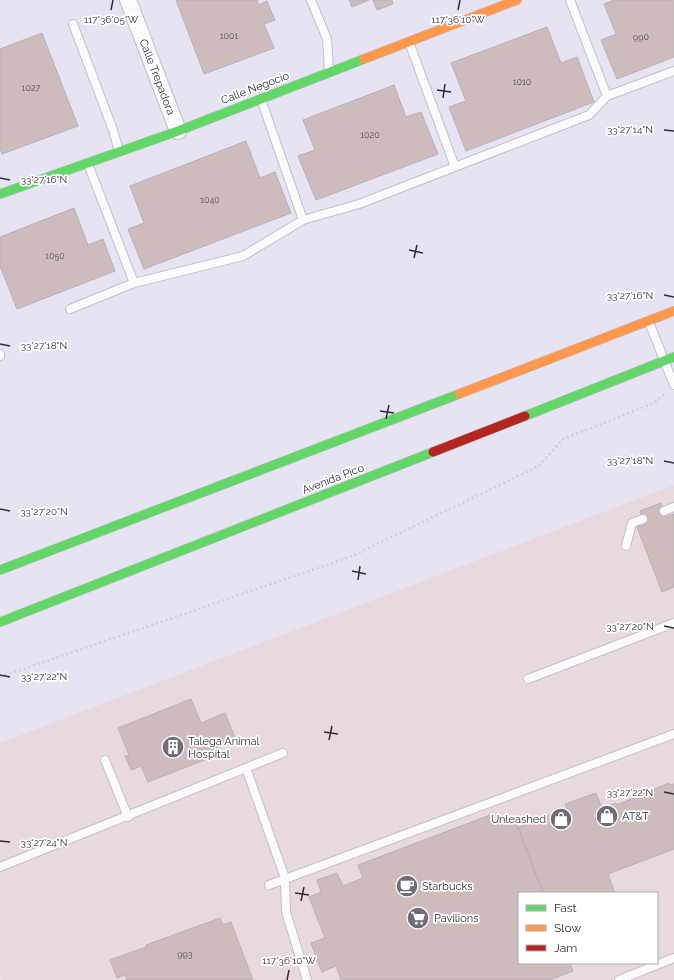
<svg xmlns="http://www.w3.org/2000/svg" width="674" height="980" viewBox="0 0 674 980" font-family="Raleway,sans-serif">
<rect width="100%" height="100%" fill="#e6e3f2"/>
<path fill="#e9d9df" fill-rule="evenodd" d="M674,485V980H2L0,975V743ZM519,893H657V963H519Z"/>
<path fill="#cebcbc" stroke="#b7b0b5" d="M176,0H257L259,5L267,1L275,20L264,24L274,48L204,74Z
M349,0H369L352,7Z
M373,0H392L393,4L377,10Z
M614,0H674V57L617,79L601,40L616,34L604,4Z
M547,27L561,63L577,57L594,102L466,151L449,107L466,101L451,63Z
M42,33L78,126L2,154L0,148V49Z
M394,85L406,117L421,112L438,154L316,200L298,156L315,150L303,120Z
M246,141L260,178L275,172L291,213L144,269L128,229L144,223L130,186Z
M74,208L88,245L103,239L115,271L17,309L0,266V237Z
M661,503L666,517L674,514V587L662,592L637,527L645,525L640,511Z
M191,699L201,723L225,713L236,740L204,753L207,759L148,782L141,766L131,770L125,756L129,755L118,728Z
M669,783L670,785L674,784V849L608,874L614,891L609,893H543L518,827L567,809L565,804L596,793L602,808L616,803L617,805Z
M490,815L494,826L514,818L543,893H519V963H570L573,971L550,980H341L336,966L322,972L311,943L325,938L309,897L321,892L317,880L337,873L343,886L363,878L358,865Z
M220,918L223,925L231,922L253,980H127L125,975L117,978L110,960L146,947V945Z"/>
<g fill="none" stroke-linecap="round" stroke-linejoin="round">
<g stroke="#c1bfca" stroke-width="10">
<path id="lane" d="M311,0L327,39L329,72
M570,0L607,96
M73,24L113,130L119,151
M409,42L455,167
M261,99L303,220L359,204L589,115L607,96L674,71
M88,164L134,283L243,256L303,220
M70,309L134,283
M649,322L674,385
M0,354V356
M664,511L674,507
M626,546L632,523L643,519
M528,679L674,623
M105,760L128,817
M246,768L285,878L286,912L307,980
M0,867L283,753
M269,885L674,734
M619,980L674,958"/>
</g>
<g stroke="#c1bfca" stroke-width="18">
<path id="street" d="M128,0L178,131"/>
</g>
<g stroke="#c1bfca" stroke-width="10">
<path id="fast" d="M0,194L178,131L364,59
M525,416L674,357
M0,570L459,394
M0,622L433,452"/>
</g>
<g stroke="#c1bfca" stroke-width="10">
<path id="slow" d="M364,59L517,0
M459,394L674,311"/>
</g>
<g stroke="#c1bfca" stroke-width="10">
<path id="jam" d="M433,452L525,416"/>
</g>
<path stroke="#d1d0d4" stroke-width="2.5" stroke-dasharray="2 3" stroke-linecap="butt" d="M0,677L350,557L539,466L563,439L654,403L666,393"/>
<use href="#lane" stroke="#fbfbfd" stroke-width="8"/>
<use href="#street" stroke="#fbfbfd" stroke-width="16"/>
<use href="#fast" stroke="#63d668" stroke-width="9"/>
<use href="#slow" stroke="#ff974d" stroke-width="9"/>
<use href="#jam" stroke="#b3261e" stroke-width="9"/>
</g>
<path fill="none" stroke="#2e2c36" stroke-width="1.5" d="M111,10L113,0M458,10L460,0M437,90L451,92M443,98L445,84M664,130L674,131M0,178L10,180M409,250L423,253M414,258L417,245M664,295L674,297M0,344L10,346M380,411L394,413M386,419L389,405M664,461L674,463M0,509L10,511M352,571L366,574M358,580L360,566M664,626L674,628M0,675L10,677M324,732L338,734M329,740L332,726M664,792L674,794M0,841L10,842M295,893L309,895M301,901L304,887M287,980L289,970"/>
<defs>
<g id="building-disc" transform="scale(1.15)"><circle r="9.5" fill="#6e6c78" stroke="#fff"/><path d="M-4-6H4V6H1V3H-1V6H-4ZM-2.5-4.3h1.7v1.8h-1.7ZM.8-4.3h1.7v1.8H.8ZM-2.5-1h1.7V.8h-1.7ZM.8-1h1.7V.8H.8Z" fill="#fff"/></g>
<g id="shop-disc" transform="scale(1.15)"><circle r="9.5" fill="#6e6c78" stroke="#fff"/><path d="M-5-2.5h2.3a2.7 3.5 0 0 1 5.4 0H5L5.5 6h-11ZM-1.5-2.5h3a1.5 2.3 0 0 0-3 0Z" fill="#fff"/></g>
<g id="cafe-disc" transform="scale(1.15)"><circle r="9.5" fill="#6e6c78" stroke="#fff"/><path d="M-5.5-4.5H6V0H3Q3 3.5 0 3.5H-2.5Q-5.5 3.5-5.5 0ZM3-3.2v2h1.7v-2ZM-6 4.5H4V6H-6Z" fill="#fff"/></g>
<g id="supermarket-disc" transform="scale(1.15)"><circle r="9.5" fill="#6e6c78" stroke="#fff"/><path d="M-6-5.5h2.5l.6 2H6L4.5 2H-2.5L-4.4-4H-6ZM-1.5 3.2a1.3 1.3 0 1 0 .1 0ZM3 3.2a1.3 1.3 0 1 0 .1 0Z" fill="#fff"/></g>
</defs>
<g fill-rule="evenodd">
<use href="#building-disc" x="173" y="747"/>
<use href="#shop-disc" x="607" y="816"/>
<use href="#shop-disc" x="561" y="819"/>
<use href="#cafe-disc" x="407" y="886"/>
<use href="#supermarket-disc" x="418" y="918"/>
</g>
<g text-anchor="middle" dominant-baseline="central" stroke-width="3.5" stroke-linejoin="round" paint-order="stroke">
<g font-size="9" fill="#565058">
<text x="229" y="36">1001</text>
<text x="641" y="37">990</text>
<text x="522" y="82">1010</text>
<text x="31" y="88">1027</text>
<text x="370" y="135">1020</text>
<text x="210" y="200">1040</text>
<text x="55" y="256">1050</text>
<text x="185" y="954">993</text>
</g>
<g font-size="11" fill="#2e2c36" stroke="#fff">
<text transform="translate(157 77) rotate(69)">Calle Trepadora</text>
<text transform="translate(255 88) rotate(-21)">Calle Negocio</text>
<text transform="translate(333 479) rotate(-21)">Avenida Pico</text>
</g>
<g font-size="11" fill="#2e2c36" stroke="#fff" text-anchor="start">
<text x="188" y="741">Talega Animal<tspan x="188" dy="13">Hospital</tspan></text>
<text x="622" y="816">AT&amp;T</text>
<text x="546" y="819" text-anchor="end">Unleashed</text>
<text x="422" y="886">Starbucks</text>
<text x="434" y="918">Pavilions</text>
</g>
</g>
<g font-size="10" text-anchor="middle" fill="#2e2c36" stroke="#fff" stroke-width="3.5" stroke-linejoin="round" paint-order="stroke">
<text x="111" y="23">117°36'05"W</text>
<text x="458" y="23">117°36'10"W</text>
<text x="630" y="133">33°27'14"N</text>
<text x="44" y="183">33°27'16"N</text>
<text x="630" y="299">33°27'16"N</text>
<text x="44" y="349">33°27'18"N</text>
<text x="630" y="464">33°27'18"N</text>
<text x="44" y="515">33°27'20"N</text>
<text x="630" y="630">33°27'20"N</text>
<text x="44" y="680">33°27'22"N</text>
<text x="630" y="796">33°27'22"N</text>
<text x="44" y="846">33°27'24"N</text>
<text x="289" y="964">117°36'10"W</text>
</g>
<rect x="518" y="892" width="140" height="72" fill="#ffffff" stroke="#ababaf"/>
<rect x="526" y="905" width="20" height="6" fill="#63d668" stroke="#ababaf"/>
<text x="554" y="912" font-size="12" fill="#2e2c36">Fast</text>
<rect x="526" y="925" width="20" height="6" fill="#ff974d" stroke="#ababaf"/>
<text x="554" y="932" font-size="12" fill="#2e2c36">Slow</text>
<rect x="526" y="945" width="20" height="6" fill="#b3261e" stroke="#ababaf"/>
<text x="554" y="952" font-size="12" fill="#2e2c36">Jam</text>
</svg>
